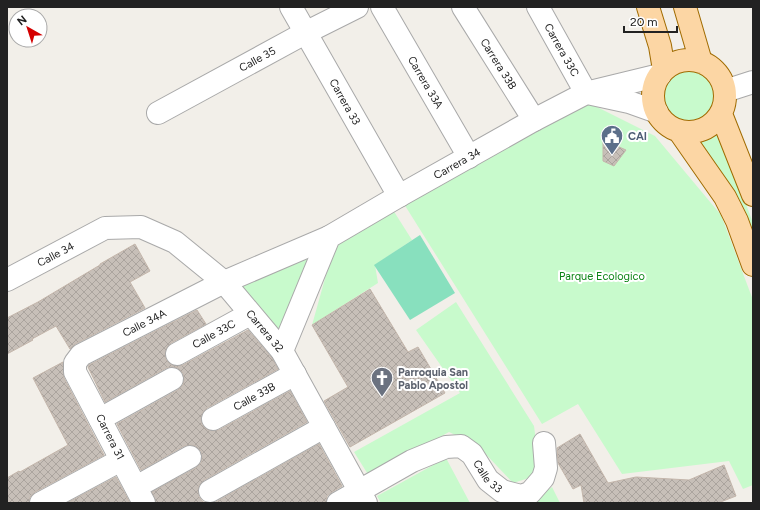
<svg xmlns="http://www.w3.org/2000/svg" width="760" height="510" viewBox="0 0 760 510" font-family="Figtree,sans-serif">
<defs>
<pattern id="building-cross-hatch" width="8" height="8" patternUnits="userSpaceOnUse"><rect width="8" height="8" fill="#c7bfb8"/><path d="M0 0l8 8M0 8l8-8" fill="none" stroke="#aba49e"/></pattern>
</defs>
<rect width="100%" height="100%" fill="#f2efe9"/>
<path fill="#c8facc" d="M662 97a26 26 0 1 1 52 0a26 26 0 1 1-52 0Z
M589,103L655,136L721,215L753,300V485L743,489L729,461L622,474L578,404L542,424L404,204Z
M719,131L753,223V239L697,140Z
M393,210L412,240L375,265L378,283L312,325L326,275L340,240Z
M319,246L279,341L235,287Z
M456,302L534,426L539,463L529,478L513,483L478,446L449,432L369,476L354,452L460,393L416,330Z
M446,458L470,503H381L377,496Z
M552,487L560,503H530Z"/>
<path fill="#88e0be" d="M420,235L455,293L410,320L374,265Z"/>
<path fill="url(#building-cross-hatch)" stroke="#c4b6ab" d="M603,140L626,150L614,166L603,161Z
M135,244L150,271L130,282L145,308L75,344L70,349L56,326L32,339L33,340L7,354V318L38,302L100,265V264Z
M370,289L408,352L418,347L445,393L350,447L324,401L348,387L312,325Z
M197,310L206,324L171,343L167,347L165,354L166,360L170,364L176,366L183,365L248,330L272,358L278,369L207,408L203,412L201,418L202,425L206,429L212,431L219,430L290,391L307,422L204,480L199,485L198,491L199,497L203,502L208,503H156L152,492L196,468L201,463L202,458L201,451L196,446L191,445L184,446L141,470L117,424L178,390L183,385L184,380L183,373L178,368L173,367L166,368L105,402L88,367L89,365Z
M63,362L64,378L104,455L35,492L30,497L29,503H7V478L19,471L20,472L68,445L33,378Z
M580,434L608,483L636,477L689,480L724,465L736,496L718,503H584L581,485L573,489L558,463L557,448Z
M319,444L342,486L332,492L327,496L326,503H212L216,502Z
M116,477L130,503H67Z"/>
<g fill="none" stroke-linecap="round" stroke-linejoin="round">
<g stroke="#a9a9a9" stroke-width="24">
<g id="minor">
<path id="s1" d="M291,7L399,196"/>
<path id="s2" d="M382,7L469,157"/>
<path id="s3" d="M463,7L534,120"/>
<path id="s4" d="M538,7L586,93"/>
<path d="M725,91L753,82"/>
<path d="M592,94L629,102L657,112"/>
<path id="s5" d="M158,113L305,33L357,7"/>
<path id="s6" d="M7,280L105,228L141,227L175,242L224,282L282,351L366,503"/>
<path id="s7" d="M282,351L329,237L399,196L534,120L586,93L660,75"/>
<path id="s8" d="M177,354L250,314"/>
<path d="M100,419L172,379"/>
<path id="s9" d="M213,419L295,374"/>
<path d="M136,487L190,457"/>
<path d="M210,491L324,427"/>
<path d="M41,503L121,460"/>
<path id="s10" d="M144,503L75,372V363L81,355L224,282L329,237"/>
<path id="s11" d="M338,503L412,461L446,447L461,446L472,454L488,480L502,491L521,496L530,493L543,478L546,468L544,443"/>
</g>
</g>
<g stroke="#a06b00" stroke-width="24">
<path id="major" d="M648,7L660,46L664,70
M685,7L701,62
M653 96a36 36 0 1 1 72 0a36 36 0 1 1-72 0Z
M721,114L753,195
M679,131L725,197L737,221L753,265"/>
</g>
<use href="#minor" stroke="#fff" stroke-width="22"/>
<use href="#major" stroke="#fcd6a4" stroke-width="22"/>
</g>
<defs>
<g id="civic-pin" transform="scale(1.15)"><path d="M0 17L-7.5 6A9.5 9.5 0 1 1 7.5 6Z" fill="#5c6f8a" stroke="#fff"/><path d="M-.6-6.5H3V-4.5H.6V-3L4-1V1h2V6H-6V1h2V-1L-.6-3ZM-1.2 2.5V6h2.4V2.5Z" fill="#fff"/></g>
<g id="church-pin" transform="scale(1.15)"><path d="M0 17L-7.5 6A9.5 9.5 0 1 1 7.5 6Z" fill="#6b7280" stroke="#fff"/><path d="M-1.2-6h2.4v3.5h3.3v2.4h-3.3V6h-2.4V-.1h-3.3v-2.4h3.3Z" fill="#fff"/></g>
</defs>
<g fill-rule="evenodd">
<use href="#civic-pin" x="612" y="136"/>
<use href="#church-pin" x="382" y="378"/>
</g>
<g text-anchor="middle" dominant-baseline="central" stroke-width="4" stroke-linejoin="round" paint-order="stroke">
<g font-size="11" fill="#222" stroke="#fff">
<text stroke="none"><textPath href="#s4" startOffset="49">Carrera 33C</textPath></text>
<text stroke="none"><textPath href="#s5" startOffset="113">Calle 35</textPath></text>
<text stroke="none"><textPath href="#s3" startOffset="67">Carrera 33B</textPath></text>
<text stroke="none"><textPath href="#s2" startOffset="87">Carrera 33A</textPath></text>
<text stroke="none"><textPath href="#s1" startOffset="109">Carrera 33</textPath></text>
<text stroke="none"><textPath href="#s7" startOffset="271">Carrera 34</textPath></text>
<text stroke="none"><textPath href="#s6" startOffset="55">Calle 34</textPath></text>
<text stroke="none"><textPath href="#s10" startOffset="238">Calle 34A</textPath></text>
<text stroke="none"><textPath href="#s6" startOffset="311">Carrera 32</textPath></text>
<text stroke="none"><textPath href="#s8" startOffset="42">Calle 33C</textPath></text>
<text stroke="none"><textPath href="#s9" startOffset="47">Calle 33B</textPath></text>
<text transform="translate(110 437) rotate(63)">Carrera 31</text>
<text stroke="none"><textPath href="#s11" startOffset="178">Calle 33</textPath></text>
</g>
<g font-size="11" font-weight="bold" fill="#4e5e75" stroke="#fff" text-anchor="start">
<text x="628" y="136">CAI</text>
</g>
<g font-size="11" fill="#0c8416" stroke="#fff">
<text x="602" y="276">Parque Ecologico</text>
</g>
<g font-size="11" font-weight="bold" fill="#5b616d" stroke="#fff" text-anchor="start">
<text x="398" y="372">Parroquia San<tspan x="398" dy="13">Pablo Apostol</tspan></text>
</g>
</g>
<rect width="760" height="510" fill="none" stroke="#222222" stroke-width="16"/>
<g transform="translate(28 28) rotate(321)"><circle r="19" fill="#ffffff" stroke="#a7a7a7"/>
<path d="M0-3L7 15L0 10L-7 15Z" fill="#d40000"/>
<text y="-6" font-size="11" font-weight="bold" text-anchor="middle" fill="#222222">N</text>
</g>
<path d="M624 26v6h53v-6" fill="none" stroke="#222222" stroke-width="2"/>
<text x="630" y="26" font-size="12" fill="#222222" stroke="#ffffff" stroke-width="3" paint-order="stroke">20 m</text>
</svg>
